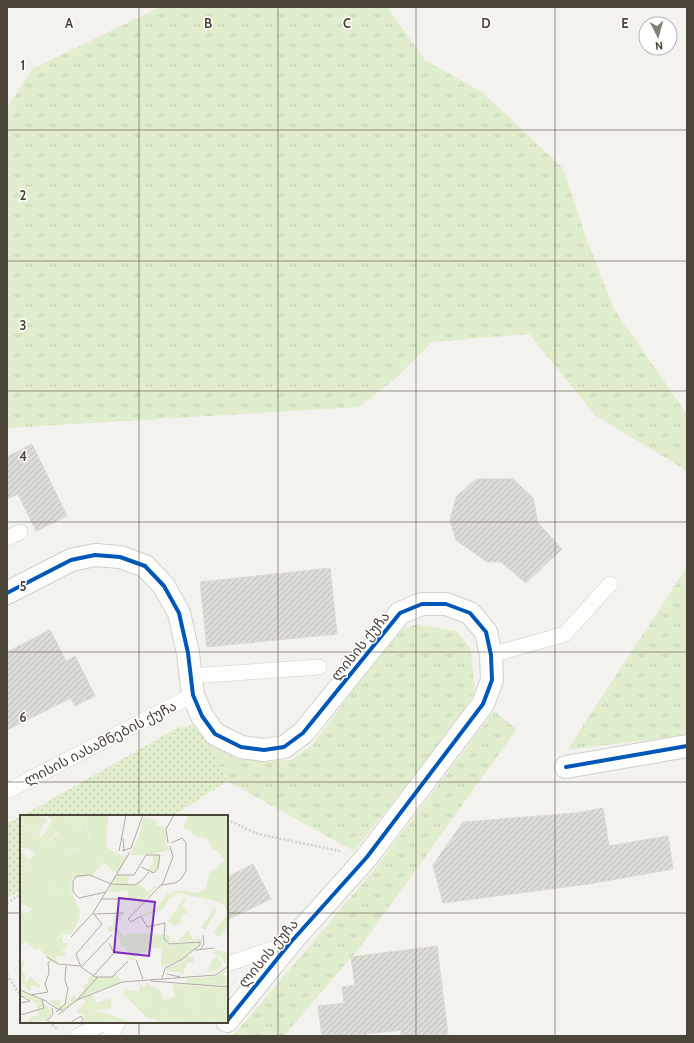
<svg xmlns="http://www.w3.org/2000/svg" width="694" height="1043" viewBox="0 0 694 1043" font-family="Cabin,'Noto Sans Georgian',sans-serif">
<defs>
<pattern id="grass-tufts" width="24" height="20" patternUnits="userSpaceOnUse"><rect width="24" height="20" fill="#e0eece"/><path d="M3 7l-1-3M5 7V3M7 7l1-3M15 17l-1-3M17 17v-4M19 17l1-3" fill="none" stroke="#c2cdb2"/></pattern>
<pattern id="park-dots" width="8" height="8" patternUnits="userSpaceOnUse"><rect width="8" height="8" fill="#e0eece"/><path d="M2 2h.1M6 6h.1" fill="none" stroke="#c2cdb2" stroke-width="1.8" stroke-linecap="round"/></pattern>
<pattern id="building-hatch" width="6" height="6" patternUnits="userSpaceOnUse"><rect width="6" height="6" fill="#dddbd6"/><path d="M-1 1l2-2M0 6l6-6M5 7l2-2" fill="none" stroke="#bfbdb8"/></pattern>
</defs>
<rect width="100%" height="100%" fill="#f3f2ee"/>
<path fill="url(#grass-tufts)" d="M160,7H387L425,60L483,93L563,168L587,240L614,309L685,411H687V471L596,416L529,334L432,342L396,378L359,407L7,428V108L32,69Z
M687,567V735L567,750Z
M416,624L457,631L470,648L475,688L467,709L354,851L227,781L209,743L261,761L291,760L312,745L397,632Z
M494,711L517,729L361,946L284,1036H233L374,870Z"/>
<path fill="url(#park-dots)" d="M194,725L209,743L227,781L173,816H22L177,728Z
M21,816V891L7,898V824Z"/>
<path fill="url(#building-hatch)" stroke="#dcd9d3" d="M32,444L67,516L36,531L18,494L7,499V457Z
M476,479H513L533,498L538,523L562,549L526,583L501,562H487L456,540L450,520L456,497Z
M330,568L337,634L207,647L200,582Z
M50,630L66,661L75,656L95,696L75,706L71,698L7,730V652Z
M603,808L609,846L668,836L673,869L588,884L443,903L433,865L463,822L576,813Z
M253,864L271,899L227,920V877Z
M437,946L448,1034L401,1036V1030L352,1036H322L318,1006L344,1003L342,987L355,985L351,957Z"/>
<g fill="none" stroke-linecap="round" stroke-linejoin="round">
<g stroke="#d1d0cb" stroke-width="16">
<path id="lane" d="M7,538L20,532
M491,655L565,634L610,584
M190,676L319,667
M7,791L193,695
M227,964L290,943
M78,1036L106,1022
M110,1036L118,1022"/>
</g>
<g stroke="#d1d0cb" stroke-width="24">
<path id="street" d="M7,593L71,560L95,555L120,557L145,566L164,586L179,613L188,653L193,695L202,716L215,734L241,747L264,750L284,747L303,733L400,613L422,604H446L470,613L486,632L491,655L492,680L483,704L367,857L290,943L227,1021
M566,767L687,746"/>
</g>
<path stroke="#d3d1cc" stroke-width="2.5" stroke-dasharray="2 2" stroke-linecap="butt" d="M188,816H219
M227,820L258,834L340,851
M7,903L21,894
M7,975L21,996
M49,1022L58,1030"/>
<use href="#lane" stroke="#fdfdfc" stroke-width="15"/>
<use href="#street" stroke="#fdfdfc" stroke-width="22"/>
<g stroke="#fff" stroke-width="6">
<path id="cycleway" d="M7,593L71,560L95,555L120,557L145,566L164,586L179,613L188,653L193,695L202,716L215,734L241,747L264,750L284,747L303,733L400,613L422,604H446L470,613L486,632L491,655L492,680L483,704L367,857L290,943L227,1021
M566,767L687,746"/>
</g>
<use href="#cycleway" stroke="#0057b8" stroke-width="4"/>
</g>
<path fill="none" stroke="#4b4438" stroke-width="1" stroke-opacity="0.55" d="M139,7V816M278,7V1036M416,7V1036M555,7V1036M7,130H687M7,261H687M7,391H687M7,522H687M7,652H687M7,782H687M7,913H21M227,913H687M139,1022V1036"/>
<g text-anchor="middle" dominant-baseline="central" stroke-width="3" stroke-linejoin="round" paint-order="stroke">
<g font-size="14" fill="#4b4438" stroke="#fff">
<text transform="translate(360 646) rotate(-51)">ლისის ქუჩა</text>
<text transform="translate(100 743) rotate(-27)">ლისის იასამნების ქუჩა</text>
<text transform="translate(268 953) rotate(-50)">ლისის ქუჩა</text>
</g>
</g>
<g transform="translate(20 815)">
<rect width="208" height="208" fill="#f3f2ee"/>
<path d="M26,0H47L71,23L61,0H88L86,32L105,43V39L108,40L97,60L109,61L108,70L119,69L128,77L136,70L138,71L108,101L121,85L108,84V76L87,77L97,59L84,48L77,56L81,46L57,33L43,42L48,27L37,17L24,29L18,40L8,33H0V5L21,23L32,6ZM169,0L208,1V100L204,90L196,86L159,78L154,81L149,79L156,75L179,78L186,73L190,55H195L204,45L198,36L192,34L187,23L176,21L163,12ZM123,2L136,5V10L145,12L146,29L151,35L126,40H110L120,19ZM0,36L9,45L7,52L0,47ZM133,40H140L138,53L131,58L127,56L133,48ZM37,62L46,73L34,81L32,79ZM189,91L197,94L185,116L181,113L193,95ZM94,99H104L95,111L104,121L113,118L144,119L141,133H133L115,142L116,145H109L110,140L101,129L97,116L88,117V112L93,110ZM43,119V128H47V134H42L35,127ZM167,141L174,142V147H168L162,161L161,158L146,156V153L160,148ZM198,142L202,150L197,155L187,158L193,143ZM208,153L203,160L208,164V172L166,169V167L197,165V161ZM96,159L102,167L68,179L46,193L39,195L29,185H39L43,192L54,180L57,184L64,175L62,171L69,168L68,164L74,160L88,163ZM153,169L208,173L206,180L208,199L205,188L198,185V181H192L193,199L196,208H158L146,198L119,185L109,175L117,176L121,182L130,179L143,187V185L155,182ZM165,175L176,178L173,187L178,196H175L171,191L170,181ZM73,179L76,188L91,183V194L70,196L61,192L66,187L63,183ZM24,187L32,198L26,205L7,208L11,202L19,200L17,195L25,192Z" fill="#e0eece" fill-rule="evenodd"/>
<path d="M0,0H21L28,6L22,10L20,21L0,5ZM47,0H61L71,27L61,12ZM41,16L51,22L44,42L62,31L81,46L74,60L52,64L51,76L60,96L59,104L52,119H41L35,126L47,141H36L38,149L30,146L19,133L16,135L6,127L0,132V95L6,98L12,95L5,90L0,89V47L5,51H9V45L16,37L18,40L20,33ZM37,63L46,73L34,81L32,75ZM5,144L2,155L6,161L4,165L7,167L10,162L20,170V173L12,170L10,177L0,165V150ZM197,161V165L166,167V164ZM127,168L142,177L143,187L140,190H135L130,179L121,182L119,179L120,170L125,172ZM106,173L119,185L146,198L158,208H144L126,202L103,179ZM163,175L176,178L173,187L178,198L171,191L170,180ZM0,176L22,186L24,191L16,194L18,189L1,179ZM196,179L198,185L207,190L208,208H196L191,195L192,181ZM64,200L86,202L97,208H64Z" fill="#e0eece" fill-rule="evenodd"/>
<path d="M147,78L154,83L150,82L142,95L123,102L122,99L136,94ZM164,83L166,85L162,91L167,98L161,101V107L155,111L148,106L154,97L158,96L156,94ZM207,100L208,111L199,122L193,117ZM168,115L172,124L182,123V132L178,125L149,128L145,124L146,120H149V126H158ZM142,123L149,130L179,127V131L161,145L141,152ZM194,135L208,138L206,150L201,142L194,140Z" fill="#e0eece"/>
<path d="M61,192L70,196L82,197L114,208L91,207L86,202L74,203L55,197Z" fill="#e0eece"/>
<path fill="none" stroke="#b0aca5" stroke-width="1" d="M103,23L104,35M148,28L146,14L154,0M99,36L106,0M102,36L111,33L123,0M97,60H114L126,40H140L138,53L134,58L121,52M141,70L155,68L161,64L166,56V28L162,23L151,28M86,77L59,83L53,77V66L57,61L70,60L91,69L115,70L121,66L129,57M81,84H108M75,99L104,98M51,122L73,98L110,37M181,134L184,129L183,120M175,135L194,133M27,142L38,149L60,151M116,145L123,164M61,152L92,120M147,159L160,162M74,160L94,138L89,128M76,162H92L108,146M142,163L145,153L161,145L180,130V127L149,129L144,124L145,108L127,112L121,101L111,107L108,104L143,68L153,42L150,31M131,166L208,172M0,175L26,186L37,194L43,195M0,180L10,186L0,188M11,180L28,177L25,169L29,158L28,148L30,146M57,185L77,163L61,152L56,139L82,109L73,98M36,197L45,189L48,174L45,165L46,151M0,200L24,193L22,185M38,200L57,185L102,167L196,160L208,151M27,206L33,199L32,193M28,207L43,208M50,208L61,201L63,204L61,208"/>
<path fill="#7b2cbf" fill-opacity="0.15" stroke="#7b2cbf" stroke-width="2" d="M99,83L135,87L129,141L94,137Z"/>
<rect width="208" height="208" fill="none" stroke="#4b4438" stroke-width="2"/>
</g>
<g font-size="13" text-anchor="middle" font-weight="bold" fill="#4b4438" stroke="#fff" stroke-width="3" stroke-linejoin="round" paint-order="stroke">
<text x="69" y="28">A</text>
<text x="208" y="28">B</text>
<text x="347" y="28">C</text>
<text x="486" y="28">D</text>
<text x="625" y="28">E</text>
<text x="23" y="70">1</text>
<text x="23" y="200">2</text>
<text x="23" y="330">3</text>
<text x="23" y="461">4</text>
<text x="23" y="591">5</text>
<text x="23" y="722">6</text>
</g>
<rect width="694" height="1043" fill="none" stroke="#4b4438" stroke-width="16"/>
<g transform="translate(658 36) rotate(174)"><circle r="19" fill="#ffffff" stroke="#b7b4af"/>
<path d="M0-3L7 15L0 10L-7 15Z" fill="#868178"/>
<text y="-6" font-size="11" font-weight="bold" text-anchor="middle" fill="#4b4438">N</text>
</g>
</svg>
